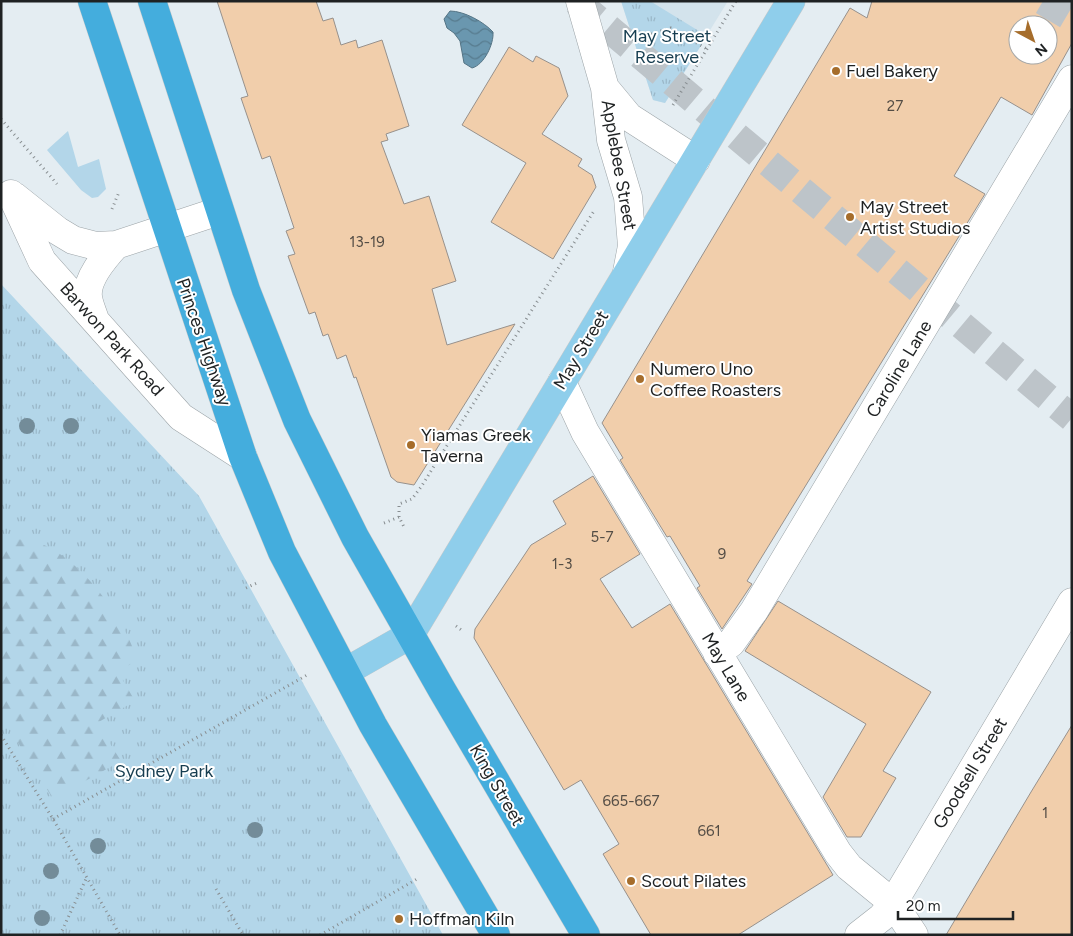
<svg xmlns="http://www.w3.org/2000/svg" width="1073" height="936" viewBox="0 0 1073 936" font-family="Figtree,sans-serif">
<defs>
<pattern id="grass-tufts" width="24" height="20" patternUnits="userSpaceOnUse" patternTransform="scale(1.25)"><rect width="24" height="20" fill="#b3d6e9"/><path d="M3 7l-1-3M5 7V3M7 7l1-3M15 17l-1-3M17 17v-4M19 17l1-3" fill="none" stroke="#9ab7c8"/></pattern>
<pattern id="forest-firs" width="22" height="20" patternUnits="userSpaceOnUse" patternTransform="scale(1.25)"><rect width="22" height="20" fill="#b3d6e9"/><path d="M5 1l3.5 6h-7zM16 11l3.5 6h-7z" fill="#9ab7c8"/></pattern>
<pattern id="water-waves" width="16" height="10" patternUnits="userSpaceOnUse" patternTransform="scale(1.25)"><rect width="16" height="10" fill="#6a97af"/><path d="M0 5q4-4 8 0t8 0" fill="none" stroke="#577b8e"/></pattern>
</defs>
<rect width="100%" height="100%" fill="#e4edf2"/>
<path fill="#d3e3ec" d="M621,1H728L665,103L653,100Z"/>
<path fill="url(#grass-tufts)" d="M621,1H650L707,36L665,103L653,100Z
M1,284L199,496L443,935H1Z"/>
<path fill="url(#forest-firs)" d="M18,539C27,541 36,542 44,545C83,562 126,620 137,660L118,672L135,701L97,723L121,761L53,799L1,715V540Z"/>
<path fill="#b3d6e9" d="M68,131L78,167L99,159L106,189L98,197L92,198L81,190L47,150Z"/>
<path fill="url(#water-waves)" stroke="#547485" d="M450,11C464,11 484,22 493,32C494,44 484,65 472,68L464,63L460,41L454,33L447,28L444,19Z"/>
<path fill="#f1ceab" stroke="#97918c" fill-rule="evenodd" d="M217,1H316L323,21L333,18L341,45L356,40L358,48L382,40L409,126L386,134L388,140L381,142L404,204L429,196L456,281L432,289L447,345L515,324L414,485L397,482L391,477L356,377L354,378L346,355L337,359L328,334L323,336L315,312L309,314L288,256L295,254L286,231L294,228L270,156L262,159L241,98L248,96Z
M872,1H1072V43L1032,115L1001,97L954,176L985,194L747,581L752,584L722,629L697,588L700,586L670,536L667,537L620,460L623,458L602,423L850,8L867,18ZM1018,25H1048V55H1018Z
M509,47L533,62L536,56L559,68L568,96L542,134L582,159L578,166L592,175L596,187L553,259L491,222L526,163L462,125Z
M593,476L640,554L600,579L632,628L670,604L833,875L738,935H651L603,854L619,844L581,780L564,790L474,638L475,629L531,545L566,524L553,501Z
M778,601L931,692L883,771L896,778L861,837H847L823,797L866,724L745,651Z
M1072,725V935H946L1031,792Z"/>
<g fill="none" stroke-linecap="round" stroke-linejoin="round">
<path stroke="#bdc4c9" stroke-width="28" stroke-dasharray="28 14" stroke-linecap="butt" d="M576,1L1072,418
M1043,1L1072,18"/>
<g stroke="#9ca4a8" stroke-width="29">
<path id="minor" d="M580,1L605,88L611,140L628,197L632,246L627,272
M605,88L629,117L696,160
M11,194L42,261L181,417L243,457
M14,196L58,231L73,240L96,246L116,245L219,211
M95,320C93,313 89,305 88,297C86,279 105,257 116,245
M562,382L585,432L838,853L849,867L893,903L914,935
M717,653L731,643L754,611L1072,79
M859,935L882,917L893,903L1072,602"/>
</g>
<g stroke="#c9caca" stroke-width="29">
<path id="major" d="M345,672L410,635L791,1"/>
</g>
<g stroke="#c9caca" stroke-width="29">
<path id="highway" d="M92,1L243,457L282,552L373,725L496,935
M152,1L246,290L297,420L355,537L442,690L586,935"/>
</g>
<path stroke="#888e91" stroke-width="3" stroke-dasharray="1 4" stroke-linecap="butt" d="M627,41L671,28L707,49
M673,105L736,1
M1,119L57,184
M112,209L119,192
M399,517V504L412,499L421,487L594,211
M384,523L399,517L405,529
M246,588L259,582
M456,626L464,632
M1,735L53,819L120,935
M53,819L307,675
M216,889L243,935
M60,935L86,879
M320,935L417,879"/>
<use href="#minor" stroke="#fff" stroke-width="28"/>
<use href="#major" stroke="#8fceeb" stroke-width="28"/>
<use href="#highway" stroke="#44addd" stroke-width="28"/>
</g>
<g fill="#738c99">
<circle cx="27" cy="426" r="8"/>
<circle cx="71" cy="426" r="8"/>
<circle cx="255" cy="830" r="8"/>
<circle cx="98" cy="846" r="8"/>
<circle cx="51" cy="871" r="8"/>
<circle cx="42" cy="918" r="8"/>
</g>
<g fill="#a66d2b" stroke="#fff" stroke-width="2">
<circle cx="836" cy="71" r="5"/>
<circle cx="850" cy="217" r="5"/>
<circle cx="640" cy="379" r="5"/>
<circle cx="411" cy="445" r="5"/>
<circle cx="631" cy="881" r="5"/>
<circle cx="399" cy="919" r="5"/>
</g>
<g text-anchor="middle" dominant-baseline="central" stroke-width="4" stroke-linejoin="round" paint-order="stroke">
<g font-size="15" fill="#544d45">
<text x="895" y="106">27</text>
<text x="367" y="242">13-19</text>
<text x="602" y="537">5-7</text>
<text x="722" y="554">9</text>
<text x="562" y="564">1-3</text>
<text x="631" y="801">665-667</text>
<text x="1045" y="813">1</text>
<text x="709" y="831">661</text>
</g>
<g font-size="18" fill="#163d50" stroke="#fff">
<text x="667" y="36">May Street<tspan x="667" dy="21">Reserve</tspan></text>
<text x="164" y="771">Sydney Park</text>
</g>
<g font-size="18" fill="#1f2223" stroke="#fff" text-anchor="start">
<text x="846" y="71">Fuel Bakery</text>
<text x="860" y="207">May Street<tspan x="860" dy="21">Artist Studios</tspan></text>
<text x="650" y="369">Numero Uno<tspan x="650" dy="21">Coffee Roasters</tspan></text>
<text x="421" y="435">Yiamas Greek<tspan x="421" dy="21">Taverna</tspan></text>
<text x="641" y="881">Scout Pilates</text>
<text x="409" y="919">Hoffman Kiln</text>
</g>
<g font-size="18" fill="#1f2223" stroke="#fff">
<text transform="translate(619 165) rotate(80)">Applebee Street</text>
<text transform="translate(112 339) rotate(48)">Barwon Park Road</text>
<text transform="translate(204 342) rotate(71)">Princes Highway</text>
<text transform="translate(581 350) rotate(-59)">May Street</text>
<text transform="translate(899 369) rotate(-59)">Caroline Lane</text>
<text transform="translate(726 667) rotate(59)">May Lane</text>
<text transform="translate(970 773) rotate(-59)">Goodsell Street</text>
<text transform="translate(497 785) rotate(60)">King Street</text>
</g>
</g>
<rect width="1073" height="936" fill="none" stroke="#1f2223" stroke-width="5"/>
<g transform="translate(1033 40) rotate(140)"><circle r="24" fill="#ffffff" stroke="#a5a7a7"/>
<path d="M0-4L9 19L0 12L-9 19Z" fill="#a66d2b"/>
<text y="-8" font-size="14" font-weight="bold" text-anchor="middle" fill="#1f2223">N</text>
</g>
<path d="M898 911v8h115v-8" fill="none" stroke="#1f2223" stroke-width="2.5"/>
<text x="906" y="911" font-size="15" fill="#1f2223" stroke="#ffffff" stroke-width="4" paint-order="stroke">20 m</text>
</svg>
